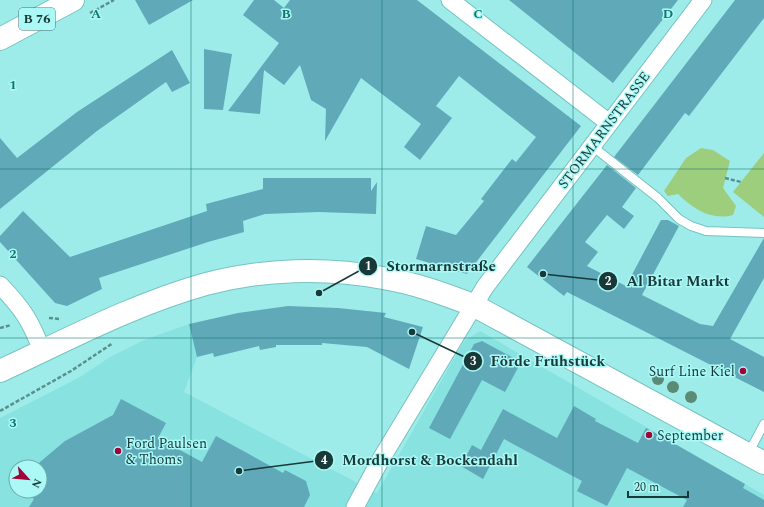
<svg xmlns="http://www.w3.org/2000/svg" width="764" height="507" viewBox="0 0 764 507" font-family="Spectral,serif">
<rect width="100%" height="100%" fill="#9eecea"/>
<path fill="#88e2e0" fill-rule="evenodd" d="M189,324L197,357L184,392L377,493L464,341L480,331L764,495V507H0V418L80,377L110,357L144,340ZM16,467H40V491H16Z"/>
<path fill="#9dce7e" d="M701,148L713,150L730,161L723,188L736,206L733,215C712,221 693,209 678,194L668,196L664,191L686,158Z
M764,153V217L733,192Z"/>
<path fill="#60a9b9" d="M135,0H193L149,25Z
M254,0H274L284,8L290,0H417L581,126L467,274L416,259L426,226L456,235L484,201L481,199L512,159L516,162L536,137L459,76L436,106L452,118L420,160L404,147L421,124L361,78L325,141L326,109L311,100L300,65L284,85L264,70L260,114L228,111L279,43L243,15Z
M509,0H678L613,83Z
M735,0H764V18L689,116L685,113L638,175L614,157Z
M204,49L232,54L223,110L204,109Z
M172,50L190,83L172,92L166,82L97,131L0,209V138L17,158L77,112Z
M607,165L636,188L622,207L634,216L624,229L607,215L585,242L598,252L587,266L626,286L661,220H668L679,226L642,295L700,324L713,326L764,238V278L730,339L764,357V392L567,292L564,296L527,267Z
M263,178H371V191L377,182L376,214L319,212L265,214L243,221L244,232L208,242L99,278L102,289L67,306L55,303L0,242V236L23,211L70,257L207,211L206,204L263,189Z
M288,306L338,308L386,313L384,317L423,327L409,369L367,347L322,343V345H276V347L260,350L259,346L214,357L213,353L197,357L189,324L238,313Z
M482,341L521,362L505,392L482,380L450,439L429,428L474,344Z
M121,399L166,423L158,438L202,462L216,436L283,473L285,470L306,481L310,495L304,507H29L34,499L21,491H40V467H34L65,441L113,415Z
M574,406L596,419L595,421L638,443L646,428L668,440L745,484L743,488L764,500V507H683L687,500L627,468L607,506L577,491L582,481L504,439L483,479L461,466L472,445L481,450L503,409L557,438Z"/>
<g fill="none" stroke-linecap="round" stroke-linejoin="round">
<g stroke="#76c3c2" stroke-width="10">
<path id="lane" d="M592,146L658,198L679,219L691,226L706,231L764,233
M748,454L764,424"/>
</g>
<g stroke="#76c3c2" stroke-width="19">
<path id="street" d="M450,0L609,123
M0,285C22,308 31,321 42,351
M355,507L381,459L485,287L703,0"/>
</g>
<g stroke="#76c3c2" stroke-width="24">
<path id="secondary" d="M0,371C67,340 134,304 206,284C262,269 326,267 383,278C414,283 444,294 473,305L764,463"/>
</g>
<g stroke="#76c3c2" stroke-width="24">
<path id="highway" d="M0,39L73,0"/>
</g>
<path stroke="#59908e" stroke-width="2.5" stroke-dasharray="4 2" stroke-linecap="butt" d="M90,13L114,0
M725,178L741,182
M49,318L60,319
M0,328L11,325
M0,411L71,371L113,343"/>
<use href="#lane" stroke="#fff" stroke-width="8"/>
<use href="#street" stroke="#fff" stroke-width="17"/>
<use href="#secondary" stroke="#fff" stroke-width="22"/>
<use href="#highway" stroke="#fff" stroke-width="22"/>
</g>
<g fill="#5b8a75">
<circle cx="658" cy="379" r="6"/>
<circle cx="673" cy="387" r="6"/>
<circle cx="691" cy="397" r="6"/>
</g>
<path fill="none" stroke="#0f766e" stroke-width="1" stroke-opacity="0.55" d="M191,0V507M382,0V507M573,0V507M0,169H764M0,338H764"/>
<g fill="#a10136" stroke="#abf9f7" stroke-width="1.5">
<circle cx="743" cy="371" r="4"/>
<circle cx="649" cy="435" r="4"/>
<circle cx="118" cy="451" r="4"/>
</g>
<g text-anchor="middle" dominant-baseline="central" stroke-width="3" stroke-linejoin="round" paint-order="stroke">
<rect fill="#abf9f7" stroke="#447371" stroke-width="1" x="19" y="8" width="36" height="22" rx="3"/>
<g font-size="13" font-weight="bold" fill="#183938">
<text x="37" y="19">B 76</text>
</g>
<g font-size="14" fill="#183938" stroke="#abf9f7">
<text transform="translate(604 130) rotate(-53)">STORMARNSTRASSE</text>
</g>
<g font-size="14" fill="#183938" stroke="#abf9f7" text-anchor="start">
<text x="735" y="371" text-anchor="end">Surf Line Kiel</text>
<text x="657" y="435">September</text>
<text x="126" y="443">Ford Paulsen<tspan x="126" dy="16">&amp; Thoms</tspan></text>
</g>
</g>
<g font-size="13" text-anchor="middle" font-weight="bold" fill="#0f766e" stroke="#abf9f7" stroke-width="3" stroke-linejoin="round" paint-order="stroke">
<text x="96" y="18">A</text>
<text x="286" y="18">B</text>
<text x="478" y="18">C</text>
<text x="668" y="18">D</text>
<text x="13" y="89">1</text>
<text x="13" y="258">2</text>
<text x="13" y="427">3</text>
</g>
<path fill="none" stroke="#183938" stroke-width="1.5" d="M319 293L368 266M543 274L608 281M412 332L473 361M239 471L324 460"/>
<g fill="#183938" stroke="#abf9f7" stroke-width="1.5">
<circle cx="319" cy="293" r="4"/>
<circle cx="543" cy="274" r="4"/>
<circle cx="412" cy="332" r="4"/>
<circle cx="239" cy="471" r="4"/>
<circle cx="368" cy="266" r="10"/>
<circle cx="608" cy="281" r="10"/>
<circle cx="473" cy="361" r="10"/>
<circle cx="324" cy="460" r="10"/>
</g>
<g font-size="12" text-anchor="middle" font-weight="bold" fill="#fff">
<text x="368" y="270">1</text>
<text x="608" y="285">2</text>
<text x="473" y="365">3</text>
<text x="324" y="464">4</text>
</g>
<g font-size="15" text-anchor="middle" font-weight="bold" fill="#183938" stroke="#abf9f7" stroke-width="3" stroke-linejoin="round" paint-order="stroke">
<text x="441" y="271">Stormarnstraße</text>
<text x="678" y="286">Al Bitar Markt</text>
<text x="548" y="366">Förde Frühstück</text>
<text x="430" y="465">Mordhorst &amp; Bockendahl</text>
</g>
<g transform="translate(28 479) rotate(117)"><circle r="19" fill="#abf9f7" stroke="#70acab"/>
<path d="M0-3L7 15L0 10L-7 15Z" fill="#a10136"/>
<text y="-6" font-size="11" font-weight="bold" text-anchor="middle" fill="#183938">N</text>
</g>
<path d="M628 491v6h60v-6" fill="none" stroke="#183938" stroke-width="2"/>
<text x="634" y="491" font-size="12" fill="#183938" stroke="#abf9f7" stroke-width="3" paint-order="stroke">20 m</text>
</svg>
